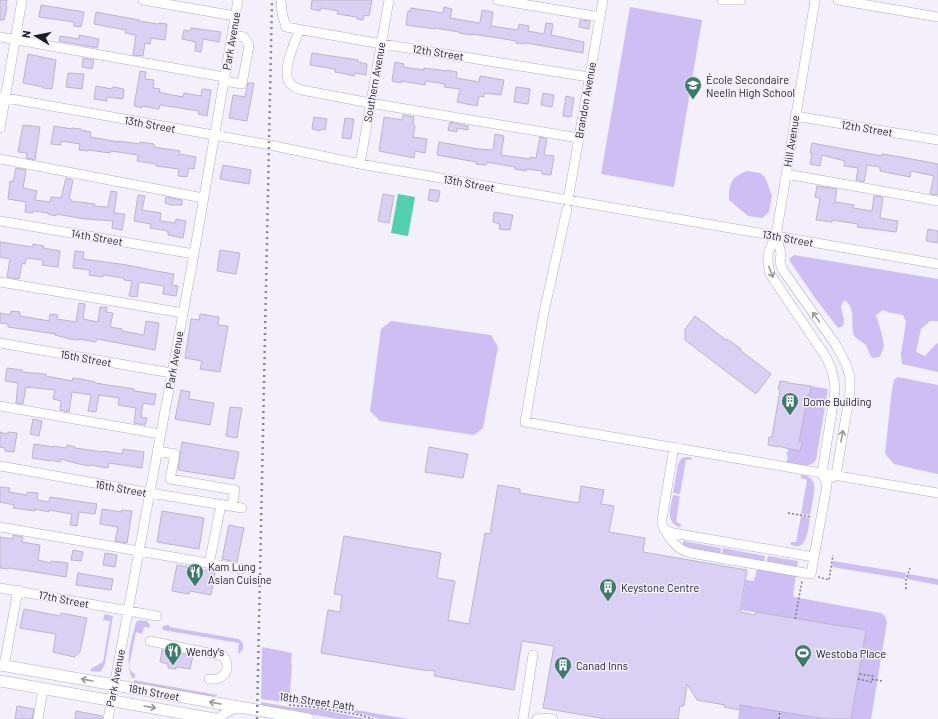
<svg xmlns="http://www.w3.org/2000/svg" width="938" height="719" viewBox="0 0 938 719" font-family="Barlow,sans-serif">
<rect width="100%" height="100%" fill="#f3f0fc"/>
<path fill="#cdbff4" d="M630,7L702,20L674,187L601,174Z
M748,171L760,173L765,177L772,196L769,212L762,218L748,216L729,200C728,185 732,175 748,171Z
M794,255L938,279V321H930L921,329L916,352L925,356L936,344L938,343V372L902,364L901,354L906,322L903,315L891,313L883,310L876,315L881,331L884,346L880,357L873,358L870,355L866,345L854,336C850,323 857,308 844,300L841,307L844,320L843,326L838,328L815,298L791,263L789,259Z
M391,321L491,335L498,347L483,428L474,435L380,421L370,411L381,329Z
M898,377L938,385V474L915,469L894,464L885,454L892,389L894,380Z
M811,386L828,389L816,460C808,470 797,465 786,463L788,457L786,453L788,451V448L800,451L802,443L799,442L808,394L810,395Z
M687,457H690L692,459L691,460H686L680,494L673,493L678,464L682,458Z
M803,475C817,478 815,487 813,499C812,504 811,510 810,515L801,514L807,480L801,478V476Z
M673,495L680,496L676,522L681,524V526L679,527C665,522 671,506 673,495Z
M801,516L810,518C808,528 807,554 790,544L791,542H796Z
M683,541L721,548L720,557L689,552L683,546Z
M723,548L765,556L764,561L722,554Z
M768,556L798,561L797,568L766,565Z
M833,561L906,573L905,579L832,567Z
M757,569L796,576L793,595L794,597L881,613L885,616L887,622L871,719H851L866,630L741,610L746,580L754,581Z
M908,574L938,579V585L907,579Z
M105,614L113,616L105,663L103,668L100,672L90,671L92,668L103,662L110,621L103,620L104,616Z
M139,620L147,621L150,625L149,628L144,627L142,634L136,632L129,666L131,671L135,674V678H132C124,661 132,639 136,622Z
M166,625H169V627L239,639L243,643V649L240,653H238L239,643L163,630L162,627Z
M262,647L292,653L291,663L292,664L290,692L292,694L291,699L408,719H380L365,715L326,707L312,705L290,703L261,699Z
M134,680L218,695L213,697L134,683Z
M261,702L289,707L318,709L368,719H337L261,705Z
M740,705L826,719H738Z"/>
<path fill="#51d1b0" d="M398,194L415,197L408,236L391,233Z"/>
<path fill="#d9d0f4" stroke="#bbb7ca" d="M0,0H7L6,6L7,7L4,20H0Z
M312,0H372L369,16L364,15L363,20L357,19V17L337,14L338,11L321,8L320,11L311,9Z
M41,5L84,12L81,27L74,26V22L39,17Z
M444,7L452,9L450,18L480,23L482,10L493,12L491,26L518,30L519,24L529,26L528,31L544,34L546,23L553,24L551,35L584,42L583,53L526,43L525,44L516,43V41L498,38L472,34V35L459,33V32L435,28V29L406,25L408,11H411V8L443,13Z
M96,12L139,20V21L158,24L159,23L167,24L165,40L151,38L150,44L145,43L143,56L133,55L136,35L125,33L126,30L94,24Z
M580,20L590,21L589,29L579,27Z
M191,28L221,32L219,42L203,39L201,52L195,51L196,42L182,39L184,30L190,31Z
M79,35L99,39L97,48L59,41L60,36L79,39Z
M312,53L358,60V62L367,64L366,75L355,73L354,76L346,74L335,72V69L310,65Z
M28,54L56,60L52,89L43,88V87L23,83Z
M83,58L94,60L92,69L82,67Z
M395,62L404,64L403,67L424,70V68L447,71V70L457,72L456,78L479,82L480,76L504,80L501,95L484,93V97L479,96L477,106L457,102L460,89L444,87L445,84L426,81L425,85L401,81V83L392,81Z
M140,71L146,72L145,79L154,80L153,88L160,89L159,92L162,93L183,97L184,93L201,96L202,89L211,90L207,116L198,114L199,111L160,105L159,109L142,106V108L134,106Z
M68,73L84,74L82,89L66,87Z
M248,83H254L247,121L229,118L233,95L245,97Z
M96,86L112,89L113,87L124,89L123,99L107,97V101L94,99Z
M516,87L530,89L528,104L514,102Z
M543,93L554,95L552,107L541,105Z
M566,96L574,98L571,117L563,116Z
M403,115L414,117L413,123L415,127L413,137L427,139L425,153L415,151L414,158L379,151L384,117L402,120Z
M314,117L327,119L325,130L321,129L320,131L312,129Z
M345,118L354,119L351,139L342,138Z
M450,122L468,126V130L457,128V132L448,130Z
M23,125L40,127L35,160L26,158L27,153L18,152Z
M54,126L72,129V128L81,129V130L91,132L90,137L119,142V141L140,144V142L154,144V147L180,151L179,154L196,157L194,169L189,168L187,177L178,176L179,169L156,166V164L137,161L138,155L111,151L110,153L88,150V151L79,150L80,144L61,141V145L51,144Z
M495,134L504,136L501,155L530,159V157L536,158L540,137L547,139L544,155L554,156L551,175L542,174V171L526,169V171L515,169V167L487,162L486,165L476,164V162L437,155L439,142L478,149L493,150Z
M812,143L844,149L882,156V154L901,157L938,164V195L930,194L934,176L911,171L910,177L880,171V167L867,165L864,182L856,180L858,168L844,166L845,161L822,155L820,166L810,164L812,153H810Z
M223,165L251,170L249,184L220,179Z
M16,168L26,170L23,188L37,191L35,200L50,202L51,197L61,198L66,178L73,180L69,199H71V201L95,204L94,206L108,207L111,191L117,192L114,213L125,214L122,230L112,228L113,221L85,219L56,214V216L48,214V213L34,211L33,213L25,212L26,202L8,199L10,181L13,182Z
M817,186L837,189L835,202L854,205L853,208L872,211L874,196L883,197L880,218L898,221L896,232L857,227L858,224L832,220V222L816,220L820,198L815,197Z
M430,189L440,191L438,202L428,200Z
M383,194L394,196L389,223L378,221Z
M138,195L145,196L142,210L161,213L160,221L175,223L176,219L186,221L183,238L168,235V231L150,228L151,224L134,221Z
M166,197L182,200V205H171L165,203Z
M494,212L513,215L510,230L499,229L500,224L493,222Z
M928,229L938,231V243L926,241Z
M0,242L33,247V244L44,246L43,248L60,251L58,267L42,265L43,260L26,258L25,264L22,263L19,279L7,277L10,259L0,257Z
M220,250L240,253L236,274L217,271Z
M75,251L84,252L83,259L127,265L156,271L174,274L172,285L178,286L176,296L163,294L164,286L139,282L137,297L129,296L132,281L124,280V278L103,275V277L89,275L90,270L73,268Z
M79,303L85,304L83,319L98,322L100,307H107L106,312L113,313L110,327L122,329V331L144,335L146,321L159,323L155,350L97,339L96,342L79,339V340L70,339L55,335L56,334L8,327V324L0,323V313L10,315L11,311L20,312V316L49,321L50,314L58,315L57,319L76,322Z
M200,314L219,317L218,325L228,326L220,372L200,369L202,361L185,358L191,319L199,320Z
M695,316L726,340L727,339L741,349L740,350L771,374L756,394L685,340V329Z
M7,368L22,370V372L46,374V376L72,381L73,378L81,379L95,382V383L134,389V391L156,394L154,405L143,403L141,417L147,418L145,425L134,423L136,408L118,405L119,398L99,395L96,412L88,411L91,395L72,392L69,412L60,410L61,401L53,399L55,390L26,387L23,404L16,403L18,383L5,381Z
M780,381L788,382V383L811,386L810,395L808,394L799,442H802L800,451L777,446V447L768,445L769,437H772L780,390L778,389Z
M181,390L190,392L189,399L214,403L210,425L175,419Z
M230,407L242,408L237,438L226,436Z
M33,419L42,421L39,436L30,434Z
M0,432L7,434L8,432L17,433L14,452L5,451V448L0,447Z
M182,442L239,452L234,479L178,470Z
M34,444L53,447V446L66,448L67,445L75,447V448L103,452V451L122,454L123,449L144,452L142,468L109,463L108,468L90,465L89,466L79,464L61,459L60,462L50,460V461L32,458Z
M429,447L468,454L463,478L425,472Z
M498,485L520,489V493L579,503L581,486L604,490L601,504L614,506L609,532L645,538L643,552L747,570L740,612L755,615L756,612L866,630L851,719H826L740,705V710L724,707L725,705L697,700L687,684L684,706H680L678,719H606L543,708L554,646L522,641L514,690L434,676L435,671L422,670L321,653L328,610L340,612L342,595L334,594L344,536L441,553L437,578L455,581L448,620L469,624L485,533L490,534Z
M0,487L10,488L9,492L27,495V492L38,493L37,500L49,502L50,497L97,504L95,514L79,512L77,526L70,525L72,514L49,510V512L35,509V511L13,508L14,505L0,502Z
M102,509L122,512V510L132,511L127,543L115,541L118,527L100,524Z
M162,511L204,518L199,549L157,542Z
M229,525L244,528L237,562L222,559Z
M13,535L23,537L22,542L40,545L38,560L51,563V561L68,563L66,577L9,568L8,569L0,568V537L13,539Z
M73,550L83,552L81,561L71,560Z
M105,553L117,555L115,567L103,565Z
M177,565L215,572L211,595L190,591L189,594L172,591Z
M78,573L113,579L111,590L76,585Z
M24,609L60,616L61,613L87,618L80,652L74,657L53,652L56,634L20,628Z
M162,650L193,656L190,669L176,667V669L168,668V664L160,662Z
M17,706L34,709L32,719H15Z
M76,711L102,716V719H75Z"/>
<g fill="none" stroke-linecap="round" stroke-linejoin="round">
<g stroke="#b3aec1" stroke-width="10">
<path id="minor" d="M143,0L235,16
M281,0L282,13L286,27L376,43L589,77
M498,0L600,17
M722,0H741
M838,0L938,17
M300,29C295,42 278,76 293,86C295,88 299,89 302,90L370,103L579,138
M0,37L224,77
M224,81L242,84L249,45L244,37L232,35
M0,97L270,145L360,164L938,264
M795,116L938,140
M0,128L22,0
M0,159L203,198
M360,164L389,0
M786,174L938,201
M568,200L603,0
M567,209L544,312L525,422L938,493
M0,221L194,254
M776,236L781,253L780,262L782,269L836,345L846,364L850,377V392L836,475L832,478
M0,282L183,313
M0,343L171,373
M0,406L160,434
M674,447L662,519V523L664,529L673,533L814,557L827,485L822,473L835,391C835,378 832,369 826,357L770,274C766,255 767,253 776,236L815,0
M157,451L175,454L170,479L235,490L232,506
M0,466L150,493L242,508
M0,527L242,569
M664,529C671,541 678,550 691,553L811,574L814,557
M209,564L221,505
M0,588L157,616
M150,641L223,656C229,663 229,674 219,678C216,680 213,679 209,679
M4,666L18,590
M38,719L43,689
M108,719L194,254L238,0
M218,719C224,713 231,709 240,708
M523,719L533,655
M537,719L543,718L553,719"/>
</g>
<g stroke="#b3aec1" stroke-width="12">
<path id="major" d="M0,665L308,719
M0,681L215,719"/>
</g>
<path stroke="#7d7b85" stroke-width="1.5" stroke-dasharray="2 2" stroke-linecap="butt" d="M788,513L812,517
M818,577L829,580L833,555
M906,589V579L910,568
M795,619L802,581
M858,679L872,682L873,676L859,674
M872,679L882,681
M289,705L313,707L360,715L373,719
M779,719L780,711"/>
<use href="#minor" stroke="#fff" stroke-width="9"/>
<use href="#major" stroke="#fff" stroke-width="11"/>
<path stroke="#88868f" stroke-width="2.5" stroke-dasharray="2 4" stroke-linecap="butt" d="M257,719L272,0"/>
</g>
<defs><path id="oneway-shaft" d="M-6 0H5M1.5-3L5.5 0L1.5 3" fill="none" stroke-width="1.6" stroke-linecap="round" stroke-linejoin="round"/></defs>
<g stroke="#99999c">
<use href="#oneway-shaft" transform="translate(771 272) rotate(68)"/>
<use href="#oneway-shaft" transform="translate(816 317) rotate(-126)"/>
<use href="#oneway-shaft" transform="translate(842 436) rotate(-80)"/>
<use href="#oneway-shaft" transform="translate(87 680) rotate(-170)"/>
<use href="#oneway-shaft" transform="translate(215 703) rotate(-170)"/>
<use href="#oneway-shaft" transform="translate(150 707) rotate(10)"/>
</g>
<defs>
<g id="school-pin" transform="scale(0.9)"><path d="M0 17L-7.5 6A9.5 9.5 0 1 1 7.5 6Z" fill="#3c7b69" stroke="#f3f0fc"/><path d="M0-5L7-2L0 1L-7-2ZM-4 1L0 2.5L4 1V4Q0 6-4 4Z" fill="#fff"/></g>
<g id="building-pin" transform="scale(0.9)"><path d="M0 17L-7.5 6A9.5 9.5 0 1 1 7.5 6Z" fill="#3c7b69" stroke="#f3f0fc"/><path d="M-4-6H4V6H1V3H-1V6H-4ZM-2.5-4.3h1.7v1.8h-1.7ZM.8-4.3h1.7v1.8H.8ZM-2.5-1h1.7V.8h-1.7ZM.8-1h1.7V.8H.8Z" fill="#fff"/></g>
<g id="restaurant-pin" transform="scale(0.9)"><path d="M0 17L-7.5 6A9.5 9.5 0 1 1 7.5 6Z" fill="#3c7b69" stroke="#f3f0fc"/><path d="M-5-6h1v4h1v-4h1v4h1v-4h1v5L-1.5 .5V6h-2V.5L-5-1ZM5-6V6H3V1.5H1.5Q1.5-4 5-6Z" fill="#fff"/></g>
<g id="stadium-pin" transform="scale(0.9)"><path d="M0 17L-7.5 6A9.5 9.5 0 1 1 7.5 6Z" fill="#3c7b69" stroke="#f3f0fc"/><path d="M0-5a6.5 5 0 1 0 0 10a6.5 5 0 1 0 0-10ZM-3.5-1.8h7v3.6h-7Z" fill="#fff"/></g>
</defs>
<g fill-rule="evenodd">
<use href="#school-pin" x="693" y="85"/>
<use href="#building-pin" x="790" y="401"/>
<use href="#restaurant-pin" x="195" y="572"/>
<use href="#building-pin" x="608" y="587"/>
<use href="#restaurant-pin" x="173" y="651"/>
<use href="#stadium-pin" x="803" y="653"/>
<use href="#building-pin" x="563" y="665"/>
</g>
<g text-anchor="middle" dominant-baseline="central" stroke-width="3" stroke-linejoin="round" paint-order="stroke">
<g font-size="11" fill="#1d1c23" stroke="#f3f0fc">
<text transform="translate(231 41) rotate(-80)">Park Avenue</text>
<text transform="translate(438 52) rotate(9)">12th Street</text>
<text transform="translate(374 82) rotate(-80)">Southern Avenue</text>
<text transform="translate(585 100) rotate(-80)">Brandon Avenue</text>
<text transform="translate(150 124) rotate(10)">13th Street</text>
<text transform="translate(867 128) rotate(9)">12th Street</text>
<text transform="translate(791 141) rotate(-81)">Hill Avenue</text>
<text transform="translate(469 183) rotate(10)">13th Street</text>
<text transform="translate(97 237) rotate(10)">14th Street</text>
<text transform="translate(788 238) rotate(10)">13th Street</text>
<text transform="translate(86 358) rotate(10)">15th Street</text>
<text transform="translate(174 360) rotate(-80)">Park Avenue</text>
<text transform="translate(121 488) rotate(10)">16th Street</text>
<text transform="translate(64 599) rotate(11)">17th Street</text>
<text transform="translate(115 678) rotate(-79)">Park Avenue</text>
<text transform="translate(154 692) rotate(10)">18th Street</text>
<text transform="translate(317 701) rotate(8)">18th Street Path</text>
</g>
<g font-size="11" fill="#1d1c23" stroke="#f3f0fc" text-anchor="start">
<text x="706" y="79">École Secondaire<tspan x="706" dy="13">Neelin High School</tspan></text>
<text x="803" y="401">Dome Building</text>
<text x="208" y="566">Kam Lung<tspan x="208" dy="13">Asian Cuisine</tspan></text>
<text x="621" y="587">Keystone Centre</text>
<text x="186" y="651">Wendy's</text>
<text x="816" y="653">Westoba Place</text>
<text x="576" y="665">Canad Inns</text>
</g>
</g>
<g transform="translate(36 36) rotate(280)" stroke="#f3f0fc" stroke-width="3" paint-order="stroke">
<path d="M0-3L7 15L0 10L-7 15Z" fill="#1d1c23"/>
<text y="-6" font-size="11" font-weight="bold" text-anchor="middle" fill="#1d1c23">N</text>
</g>
</svg>
